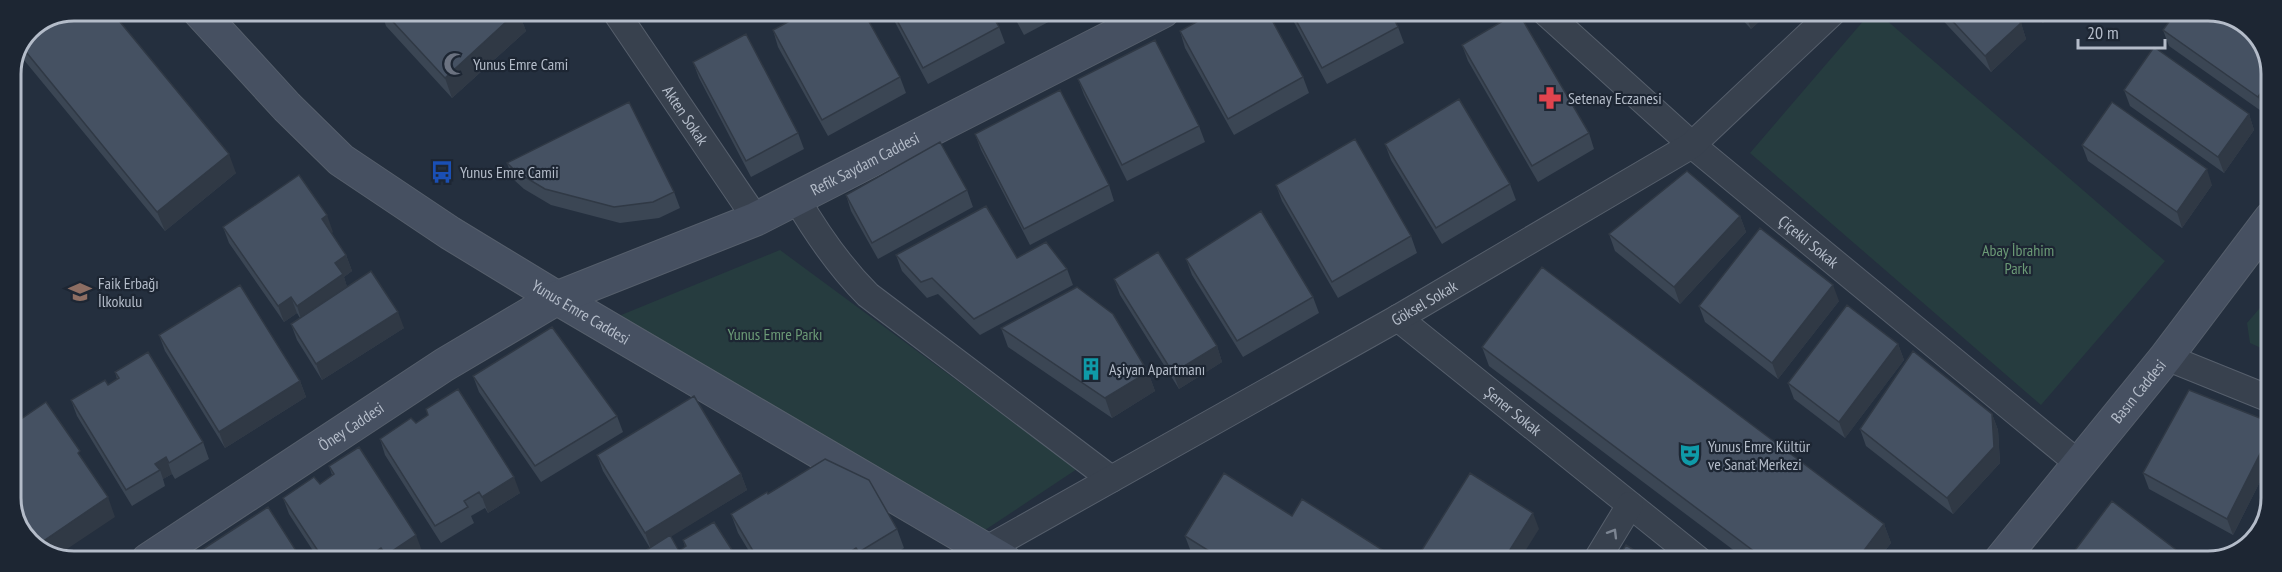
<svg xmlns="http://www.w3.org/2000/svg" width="2282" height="572" viewBox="0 0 2282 572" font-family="'PT Sans Narrow',sans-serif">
<rect width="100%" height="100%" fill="#242f3e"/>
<path fill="#263c3f" d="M1871,12H1877L2165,261L2041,405L1750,153Z
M780,250L1077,469L979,534L609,320Z
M2271,295L2270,352L2250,343L2247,323Z"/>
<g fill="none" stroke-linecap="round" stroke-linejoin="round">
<g stroke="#565f6c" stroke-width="28">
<g id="street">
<path id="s1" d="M615,11L756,219"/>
<path id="s2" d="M1544,11L1692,145L2079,464"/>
<path d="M796,198C817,234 839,266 868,295L1111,479"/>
<path id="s3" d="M1398,318L1700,561"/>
<path d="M2166,357L2270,399"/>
<path id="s4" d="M985,550L1398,318L1692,145L1833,12"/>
<path d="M1596,561L1630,505"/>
</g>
</g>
<g stroke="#565f6c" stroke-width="35">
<g id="secondary">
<path id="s5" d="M199,11L287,107L341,160L450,233L557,298L1005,561"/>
<path id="s6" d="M148,560L444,365L557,298L756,219L1163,11"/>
<path id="s7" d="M2000,561L2166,357L2271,218"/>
</g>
</g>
<use href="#street" stroke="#38414e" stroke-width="26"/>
<use href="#secondary" stroke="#465061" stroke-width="33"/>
</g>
<path fill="#3b4654" d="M381,11H518L526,31L452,98L386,26Z
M649,11H670L655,20Z
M889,11H990L999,27L1005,43L928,84Z
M1011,11H1069L1024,35Z
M1288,11H1390L1398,27L1404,43L1327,84Z
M1735,12H1770L1751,29Z
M1935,12H2010L2021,23L2026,39L1991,72Z
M2031,12H2053L2043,23Z
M29,29L236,173L165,231L19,54Z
M773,30L900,77L906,93L828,136L778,47Z
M2163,30L2256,32L2264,113L2169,46Z
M1180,31L1303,77L1309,93L1234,135L1185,48Z
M1462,45L1589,133L1594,149L1538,182L1468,61Z
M693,62L798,133L804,149L751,177L699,78Z
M1078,79L1199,126L1205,142L1127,181L1084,95Z
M2124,90L2249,114L2254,130L2224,173L2130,106Z
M975,134L1109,185L1114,201L1030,245L981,150Z
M1385,144L1510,184L1516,200L1442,244L1391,160Z
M2082,145L2212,185L2182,228L2088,161Z
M507,163L674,192L680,208L659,218L620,223L551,205L524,189L513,179Z
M1276,185L1411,236L1417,253L1338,298L1282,201Z
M967,190L973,207L878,259L851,211L846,195Z
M1740,216L1746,232L1680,304L1615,251L1609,234Z
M223,227L333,232L331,233L346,255L352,271L344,277L347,287L404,328L322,380L297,340L291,324L300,318L297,313L284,322L229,243Z
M896,255L1017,258L1067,269L1073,285L980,335L938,294L927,298L902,271Z
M1186,259L1313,297L1319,313L1243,357L1192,275Z
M1114,279L1217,346L1222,362L1179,389L1120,295Z
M1839,301L1778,379L1705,322L1699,306Z
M1001,328L1148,372L1155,391L1112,418L1008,347Z
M159,335L300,381L306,397L225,448L165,351Z
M1898,344L1904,360L1845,438L1794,399L1788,383Z
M1482,347L1884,524L1891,543L1877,561H1748L1489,366Z
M115,372L203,442L209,459L175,479L172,474L163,479L165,486L132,506L77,416L71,400L108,385L117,379Z
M473,376L617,416L623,432L541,482L479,392Z
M1992,414L1998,430L2000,463L1953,514L1866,446L1860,429Z
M2270,422V462L2233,535L2149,489L2143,473Z
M416,423L520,493L488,513L485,508L471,516L474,523L441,543L385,455L380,439Z
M597,455L741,474L747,490L671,536L679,551L685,547L683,540L739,561L650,548L603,471Z
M329,466L422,551L408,560H319L289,514L283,498L320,484L332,475Z
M768,494L897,529L904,548L884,561H755L738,533L731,514Z
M1292,516L1400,561H1205L1191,552L1185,536Z"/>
<path fill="#303945" d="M518,11L526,31L452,98L445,78Z
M1747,12H1770L1751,29L1745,13Z
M2039,12H2053L2043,23Z
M2021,23L2026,39L1991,72L1985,56Z
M2271,78V102L2264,113L2258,97Z
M2249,114L2254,130L2224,173L2218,157Z
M229,154L236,173L165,231L157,212Z
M2207,169L2212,185L2182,228L2177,212Z
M327,215L333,232L328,235L322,219Z
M1740,216L1746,232L1680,304L1674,287Z
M346,255L352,271L344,277L348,290L302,322L297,306L335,263Z
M1833,285L1839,301L1778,379L1772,363Z
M291,297L297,313L284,322L278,306Z
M398,312L404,328L322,380L316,364Z
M1898,344L1904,360L1845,438L1839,422Z
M1217,346L1222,362L1179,389L1173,373Z
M14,352L20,368L11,374V354Z
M1148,372L1155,391L1112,418L1105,398Z
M300,381L306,397L225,448L219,432Z
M1992,414L1998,430L2000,463L1953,514L1947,498Z
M2270,434V462L2233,535L2227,519Z
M166,457L172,474L163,479L160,470L155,464Z
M741,474L747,490L651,549L645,533Z
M514,477L520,493L488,513L482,497Z
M108,497L115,517L55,557L36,546Z
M1533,513L1539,529L1519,561H1503Z
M1884,524L1891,543L1877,561H1856Z
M416,535L422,551L408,560H389L386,555Z
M381,548L386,560H369L368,557Z
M856,548L861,561H836Z"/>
<path fill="#455162" stroke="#303945" stroke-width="1.5" d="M74,10L111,11L229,154L157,212L22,47L29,29Z
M383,11H518L445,78Z
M808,11H863L900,77L822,120L773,30Z
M892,11H990L999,27L923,68Z
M1014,11H1033L1018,19Z
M1216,11H1267L1303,77L1228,119L1180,31Z
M1291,11H1390L1398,27L1322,68Z
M1518,12L1589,133L1532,166L1462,45Z
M1944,12H2010L2021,23L1985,56Z
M2176,12H2221L2256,32L2271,66V78L2258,97L2163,30Z
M746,34L798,133L746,161L693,62Z
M1155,40L1199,126L1122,165L1078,79Z
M2154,47L2249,114L2218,157L2124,90Z
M1060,90L1109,185L1024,229L975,134Z
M1459,99L1510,184L1436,228L1385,144Z
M629,102L674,192L653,202L614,207L545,189L518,173L507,163Z
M2112,102L2207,169L2177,212L2082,145Z
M1355,139L1411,236L1332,282L1276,185Z
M940,142L967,190L872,243L846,195Z
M1687,171L1740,216L1674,287L1609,234Z
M299,175L327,215L322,219L346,255L335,263L343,274L297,306L291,297L278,306L223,227Z
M986,206L1017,258L1046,242L1067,269L974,319L932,278L921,282L896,255Z
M1261,211L1313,297L1237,341L1186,259Z
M1760,228L1833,285L1772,363L1699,306Z
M1158,252L1217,346L1173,373L1114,279Z
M1542,267L1884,524L1856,561H1767L1482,347Z
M371,271L398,312L316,364L291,324Z
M240,285L300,381L219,432L159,335Z
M1077,287L1113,314L1148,372L1105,398L1001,328Z
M1847,305L1898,344L1839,422L1788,383Z
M552,327L617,416L535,466L473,376Z
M1913,351L1992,414L1994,447L1947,498L1860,429Z
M148,352L203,442L169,463L166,457L155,464L160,470L126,490L71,400L105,380L108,385L119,378L115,372Z
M458,389L514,477L482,497L479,492L464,501L468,507L435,526L380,439L411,418L416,423L428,415L426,409Z
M2189,390L2270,422V434L2227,519L2143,473Z
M694,396L741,474L645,533L597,455Z
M46,402L80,451L78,453L108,497L36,546L26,540L11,506V426Z
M359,447L416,535L386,555L381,548L368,557L369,560H324L283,498L314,477L320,484L334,474L329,466Z
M825,459L869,480L897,529L859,552L856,548L836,561H759L731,514L767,492L768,494Z
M1224,473L1292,516L1302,499L1400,561H1225L1185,536Z
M1470,473L1533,513L1503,561H1415Z
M2270,493V511L2260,529L2257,528Z
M2112,501L2191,561H2067Z
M268,507L302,560H186Z
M714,522L739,561H629L670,535L679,551L686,546L683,540Z
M1626,545L1651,561H1616Z"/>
<defs><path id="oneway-chevron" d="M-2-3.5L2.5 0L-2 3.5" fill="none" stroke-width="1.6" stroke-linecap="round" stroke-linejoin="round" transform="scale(1.5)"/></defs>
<use stroke="#7c8592" href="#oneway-chevron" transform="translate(1613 533) rotate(-59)"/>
<defs>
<g id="mosque-bare" transform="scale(1.8)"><path d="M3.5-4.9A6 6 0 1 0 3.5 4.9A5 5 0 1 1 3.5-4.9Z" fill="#6b7280" stroke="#1d2633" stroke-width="2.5" paint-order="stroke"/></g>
<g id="pharmacy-bare" transform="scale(1.8)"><path d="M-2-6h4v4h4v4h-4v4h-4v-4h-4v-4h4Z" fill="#e0444e" stroke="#1d2633" stroke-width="2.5" paint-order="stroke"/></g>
<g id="bus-bare" transform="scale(1.8)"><path d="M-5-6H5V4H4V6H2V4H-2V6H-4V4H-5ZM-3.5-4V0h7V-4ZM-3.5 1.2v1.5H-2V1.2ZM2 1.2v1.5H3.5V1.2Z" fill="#1a4fb4" stroke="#1d2633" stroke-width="2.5" paint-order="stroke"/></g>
<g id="school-bare" transform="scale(1.8)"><path d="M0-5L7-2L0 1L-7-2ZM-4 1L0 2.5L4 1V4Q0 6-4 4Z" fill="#8d6e63" stroke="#1d2633" stroke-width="2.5" paint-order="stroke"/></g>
<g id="building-bare" transform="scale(1.8)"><path d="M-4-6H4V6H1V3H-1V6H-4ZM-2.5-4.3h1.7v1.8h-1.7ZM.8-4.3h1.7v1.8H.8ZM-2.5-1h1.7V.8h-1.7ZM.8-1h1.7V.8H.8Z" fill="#0f9aa8" stroke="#1d2633" stroke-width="2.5" paint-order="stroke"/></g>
<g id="theatre-bare" transform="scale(1.8)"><path d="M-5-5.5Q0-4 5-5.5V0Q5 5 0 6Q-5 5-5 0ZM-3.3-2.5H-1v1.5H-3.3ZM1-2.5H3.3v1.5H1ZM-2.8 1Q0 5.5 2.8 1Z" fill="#0f9aa8" stroke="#1d2633" stroke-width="2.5" paint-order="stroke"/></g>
</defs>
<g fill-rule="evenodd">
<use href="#mosque-bare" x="455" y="64"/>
<use href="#pharmacy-bare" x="1550" y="98"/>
<use href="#bus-bare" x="442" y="172"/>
<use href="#school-bare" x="80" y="292"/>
<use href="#building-bare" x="1091" y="369"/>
<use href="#theatre-bare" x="1690" y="455"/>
</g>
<g text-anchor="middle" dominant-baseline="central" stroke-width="4.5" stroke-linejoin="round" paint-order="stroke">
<g font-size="16" fill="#b4bcc9" stroke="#1d2633" text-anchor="start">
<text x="473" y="64">Yunus Emre Cami</text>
<text x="1568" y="98">Setenay Eczanesi</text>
<text x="460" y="172">Yunus Emre Camii</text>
<text x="98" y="283">Faik Erbağı<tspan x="98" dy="18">İlkokulu</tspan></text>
<text x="1109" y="369">Aşiyan Apartmanı</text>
<text x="1708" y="446">Yunus Emre Kültür<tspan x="1708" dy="18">ve Sanat Merkezi</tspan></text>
</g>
<g font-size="16" fill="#b4bcc9" stroke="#1d2633">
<text stroke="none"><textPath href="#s1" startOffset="126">Akten Sokak</textPath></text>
<text stroke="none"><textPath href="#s6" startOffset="822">Refik Saydam Caddesi</textPath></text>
<text stroke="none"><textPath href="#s2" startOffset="351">Çiçekli Sokak</textPath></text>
<text stroke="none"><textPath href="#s4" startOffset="504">Göksel Sokak</textPath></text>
<text stroke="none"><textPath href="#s5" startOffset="490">Yunus Emre Caddesi</textPath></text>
<text stroke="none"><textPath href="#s7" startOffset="219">Basın Caddesi</textPath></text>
<text stroke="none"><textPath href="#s3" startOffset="148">Şener Sokak</textPath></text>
<text stroke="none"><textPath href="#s6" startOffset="243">Öney Caddesi</textPath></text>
</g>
<g font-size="16" fill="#6b9a76" stroke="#1d2633">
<text x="2018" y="250">Abay İbrahim<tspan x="2018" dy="18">Parkı</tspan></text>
<text x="775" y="334">Yunus Emre Parkı</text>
</g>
</g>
<path d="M0 0H2282V572H0ZM74 21H2208A53 53 0 0 1 2261 74V498A53 53 0 0 1 2208 551H74A53 53 0 0 1 21 498V74A53 53 0 0 1 74 21Z" fill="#1d2633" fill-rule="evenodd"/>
<path fill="none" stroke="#b4bcc9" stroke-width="3" d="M74 21H2208A53 53 0 0 1 2261 74V498A53 53 0 0 1 2208 551H74A53 53 0 0 1 21 498V74A53 53 0 0 1 74 21Z"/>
<path d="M2078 39v9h87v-9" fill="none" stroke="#b4bcc9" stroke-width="3"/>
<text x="2087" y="39" font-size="18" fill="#b4bcc9" stroke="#1d2633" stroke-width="4.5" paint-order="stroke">20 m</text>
</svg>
